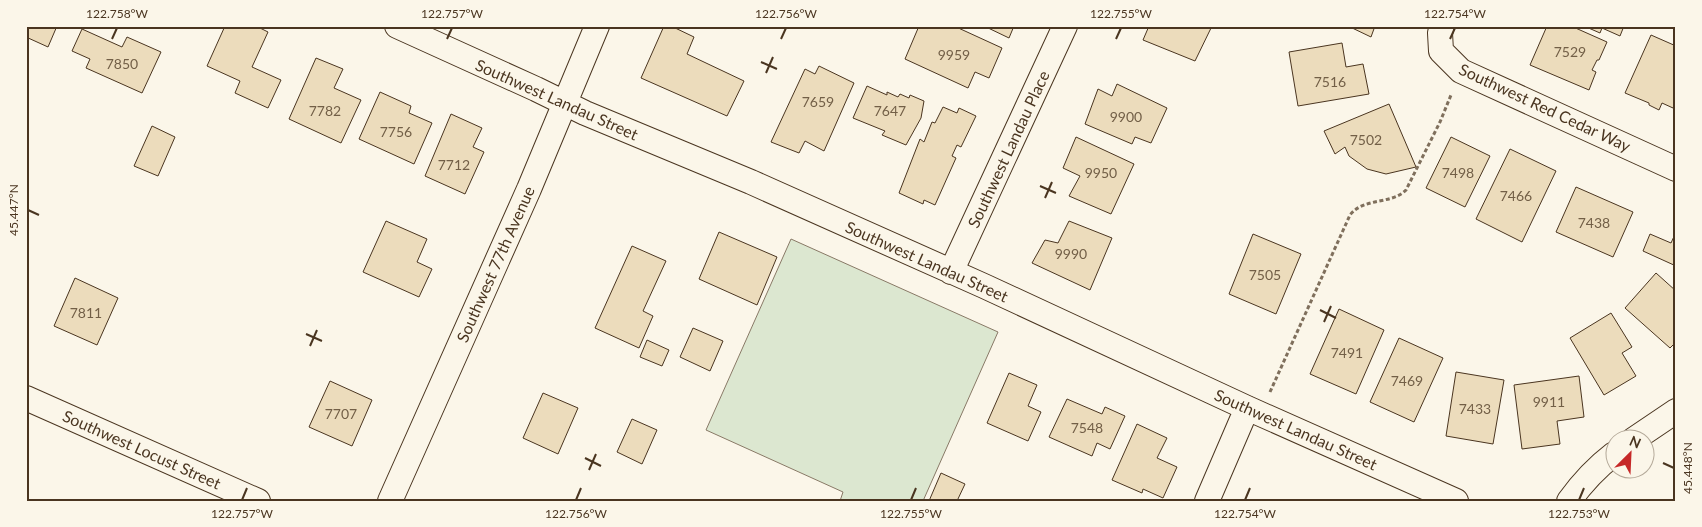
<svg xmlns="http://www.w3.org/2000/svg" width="1702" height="527" viewBox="0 0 1702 527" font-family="Lato,sans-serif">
<rect width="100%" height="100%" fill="#fbf6e9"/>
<path fill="#dce7d0" stroke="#887966" d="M791,239L998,332L923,501H840L843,492L706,430Z"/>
<path fill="#ecdcbc" stroke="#4a3520" d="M26,26H57L48,47L26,37Z
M225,26H256L268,32L252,67L281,80L268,108L235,93L240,81L207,66Z
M664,26H671L694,37L687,54L744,81L727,116L641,78Z
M919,26H954L1002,48L989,78L975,72L968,88L905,59Z
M984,26H1014L1009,38Z
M1149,26H1212L1195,61L1143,40Z
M1348,26H1375L1371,37Z
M1547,26H1571L1607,42L1599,60H1597L1592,70L1596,72L1589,90L1530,65Z
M1584,26H1624L1620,36L1602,28L1600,33Z
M82,29L122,47L127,37L161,52L142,93L86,68L90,59L72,51Z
M1651,35L1676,46V102L1673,108L1662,103L1659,110L1649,105V103L1625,93Z
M1342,43L1346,67L1363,64L1369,94L1298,106L1289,52Z
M316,58L343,69L334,88L361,100L341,143L289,119Z
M819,66L854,83L824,151L805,141L799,153L771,142L805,69L815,74Z
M1117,84L1167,108L1151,143L1135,137L1132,144L1085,124L1098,89L1112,96Z
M867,86L887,95V92L898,97L900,94L909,98L910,95L924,101L921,118L906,145L882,135L885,131L853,118Z
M380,92L411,106L409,113L432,123L414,164L359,139Z
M1389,104L1416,167L1386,174L1367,169L1349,156L1345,147L1335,154L1324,131Z
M943,107L957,113L959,108L976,116L961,147L957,145L952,156L956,158L935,205L924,200L923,204L899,193L920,139L924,142L932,122L935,123Z
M451,114L482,128L473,147L484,152L465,194L425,176Z
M152,126L175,137L158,176L134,166Z
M1076,137L1134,164L1111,214L1069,196L1080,176L1063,168Z
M1451,137L1490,156L1465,207L1426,188Z
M1510,149L1556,171L1522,242L1476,219Z
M1576,187L1633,212L1613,257L1556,232Z
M386,221L427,239L417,262L432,269L419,297L363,272Z
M1069,221L1112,238L1090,290L1032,263L1045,240L1058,243Z
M719,232L777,257L757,305L699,279Z
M1676,232V266L1643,251L1650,234L1671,243Z
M1253,234L1301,254L1276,314L1229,294Z
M632,246L666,261L643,311L653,316L639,348L595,328Z
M1656,273L1676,291V342L1670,348L1625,308Z
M75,278L118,298L97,345L54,326Z
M1339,309L1384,330L1356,394L1310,374Z
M1611,313L1632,347L1622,353L1636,376L1604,395L1570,338Z
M693,328L723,341L710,371L680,357Z
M1399,338L1443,358L1414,422L1370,402Z
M647,340L669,350L662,366L640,357Z
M1456,372L1504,380L1493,444L1446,436Z
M1009,373L1037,385L1028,406L1041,412L1028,441L987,423Z
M1579,376L1584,417L1557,421L1560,444L1522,449L1514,385Z
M330,381L372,400L352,446L309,427Z
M543,393L578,408L558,454L523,438Z
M1067,399L1102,414L1105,407L1125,416L1110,449L1097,443L1092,456L1049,437Z
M632,419L657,430L642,464L617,452Z
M1137,424L1167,438L1157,458L1177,467L1163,498L1143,489L1142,493L1112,480Z
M941,473L965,484L957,501H929Z"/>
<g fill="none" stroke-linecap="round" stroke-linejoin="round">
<g stroke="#4a3520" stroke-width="26">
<path id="street" d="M397,26L536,89L585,113L751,182L984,286L1247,408L1456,501
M1442,26L1440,33L1441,51L1461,71L1676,169
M951,272L1065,26
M26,398L258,501
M1633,440L1676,411
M390,501L529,189L597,26
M1207,501L1247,408
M1569,501C1582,483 1597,467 1614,454"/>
</g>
<path stroke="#7f6f5c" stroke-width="3" stroke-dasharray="4 2.5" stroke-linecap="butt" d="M1270,392L1350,215C1364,197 1391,205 1406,190L1440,122L1451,95"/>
<use href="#street" stroke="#fbf6e9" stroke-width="24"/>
</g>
<path fill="none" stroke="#4a3520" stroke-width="2" d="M112,39L117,28M447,39L452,28M781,39L786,28M1116,39L1121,28M1450,39L1455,28M761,62L777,69M766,73L773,57M1040,186L1056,193M1045,198L1052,182M28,210L39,215M1320,310L1336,318M1324,322L1331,306M306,334L322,341M310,346L317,330M585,458L601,466M1663,463L1674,468M589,470L596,454M242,500L247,488M576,500L581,488M911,500L916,488M1245,500L1250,488M1579,500L1584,488"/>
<g text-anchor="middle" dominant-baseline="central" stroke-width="4" stroke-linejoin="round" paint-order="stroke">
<g font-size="14" fill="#725f47">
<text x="1570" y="51">7529</text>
<text x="954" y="54">9959</text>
<text x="122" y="63">7850</text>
<text x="1330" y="81">7516</text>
<text x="818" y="101">7659</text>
<text x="325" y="110">7782</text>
<text x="890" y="110">7647</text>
<text x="1126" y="116">9900</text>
<text x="396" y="131">7756</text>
<text x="1366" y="139">7502</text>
<text x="454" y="164">7712</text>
<text x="1101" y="172">9950</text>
<text x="1458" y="172">7498</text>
<text x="1516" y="195">7466</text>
<text x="1594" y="222">7438</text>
<text x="1071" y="253">9990</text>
<text x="1265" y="274">7505</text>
<text x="86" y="312">7811</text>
<text x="1347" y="352">7491</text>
<text x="1407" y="380">7469</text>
<text x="1549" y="401">9911</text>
<text x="1475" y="408">7433</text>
<text x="341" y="413">7707</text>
<text x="1087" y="427">7548</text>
</g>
<g font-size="16" fill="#4a3520" stroke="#fbf6e9">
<text transform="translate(557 99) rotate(24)">Southwest Landau Street</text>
<text transform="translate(1545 107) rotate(25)">Southwest Red Cedar Way</text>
<text transform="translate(1008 149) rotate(-65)">Southwest Landau Place</text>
<text transform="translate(927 261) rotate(24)">Southwest Landau Street</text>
<text transform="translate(495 264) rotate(-66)">Southwest 77th Avenue</text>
<text transform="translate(1296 429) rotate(24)">Southwest Landau Street</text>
<text transform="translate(142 449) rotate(24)">Southwest Locust Street</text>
</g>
</g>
<rect width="1702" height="527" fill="none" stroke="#fbf6e9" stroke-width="55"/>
<g transform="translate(1630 454) rotate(24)"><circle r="24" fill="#fbf6e9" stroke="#b4a999"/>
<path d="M0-4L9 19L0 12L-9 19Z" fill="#c62828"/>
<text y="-8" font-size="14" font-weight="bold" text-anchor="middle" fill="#4a3520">N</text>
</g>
<rect x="28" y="28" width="1646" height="472" fill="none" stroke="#4a3520" stroke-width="2"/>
<g font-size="12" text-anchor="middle" fill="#4a3520">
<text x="117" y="18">122.758°W</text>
<text x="452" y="18">122.757°W</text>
<text x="786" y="18">122.756°W</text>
<text x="1121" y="18">122.755°W</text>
<text x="1455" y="18">122.754°W</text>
<text transform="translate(14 210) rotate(-90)" y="4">45.447°N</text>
<text transform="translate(1688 468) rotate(-90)" y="4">45.448°N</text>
<text x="242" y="518">122.757°W</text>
<text x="576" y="518">122.756°W</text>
<text x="911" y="518">122.755°W</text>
<text x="1245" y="518">122.754°W</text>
<text x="1579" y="518">122.753°W</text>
</g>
</svg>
